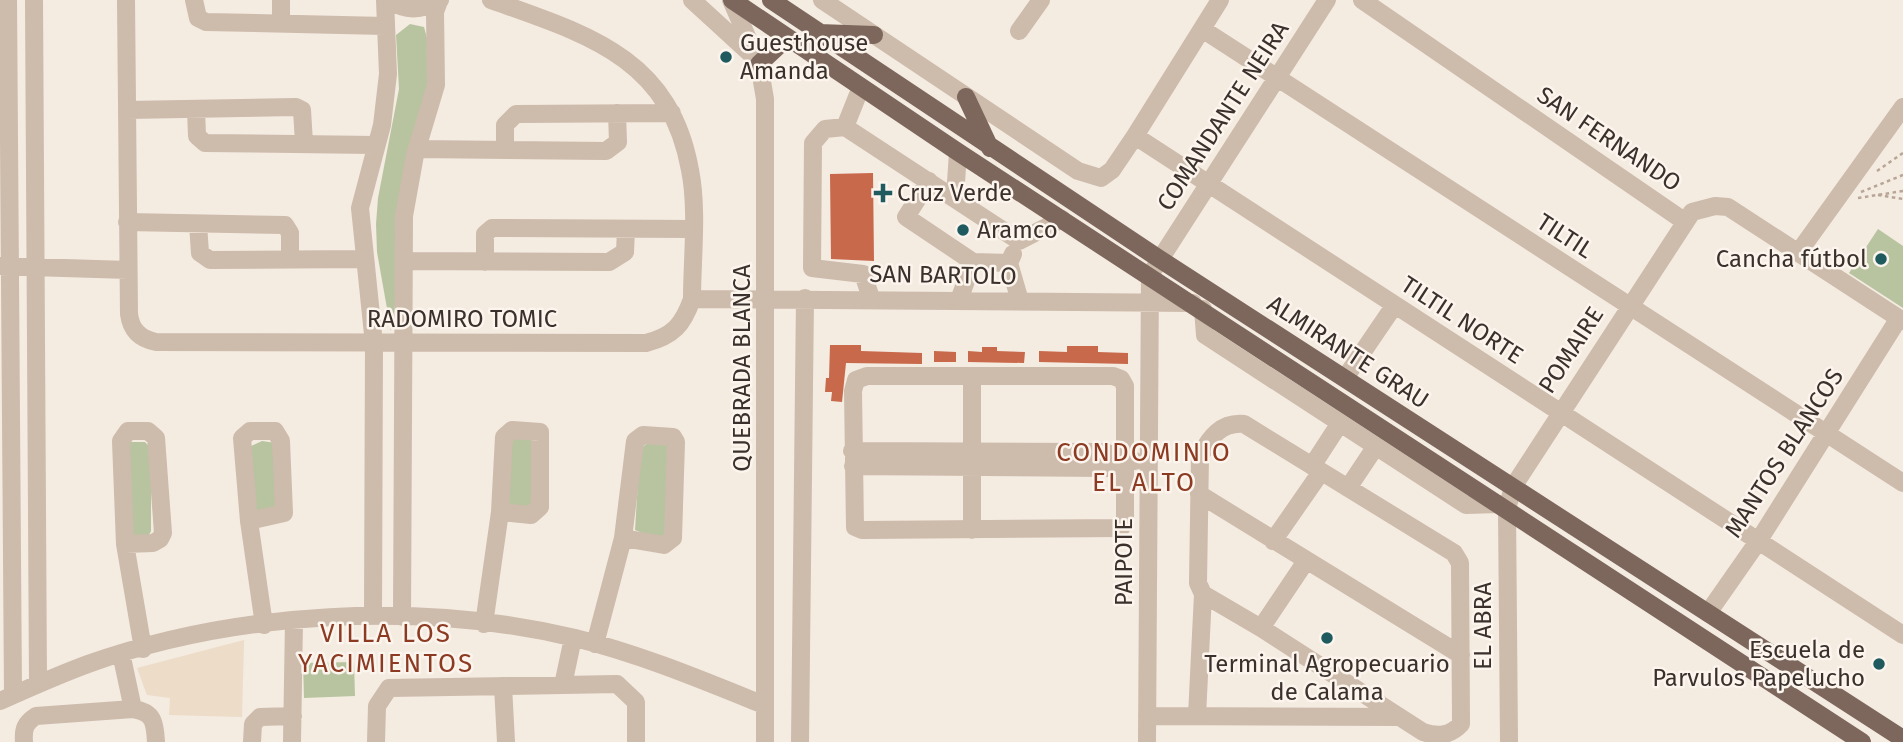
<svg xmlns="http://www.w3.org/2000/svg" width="1903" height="742" viewBox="0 0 1903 742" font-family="'Fira Sans',sans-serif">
<rect width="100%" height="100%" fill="#f4ebe1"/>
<path fill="#b8c4a0" d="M410,24L424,27L429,45V90L391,331L377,252L376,224L378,198L399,89L396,35Z
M1878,229L1903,246V308L1849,273Z
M515,437L536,441L534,505L528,510L508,508L509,445Z
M262,441L276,443L280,502L273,512H255L249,447Z
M127,442H145L151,449V531L147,539L132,537Z
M649,442L670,444L668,534L657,539L635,530L640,449Z
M354,662L355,696L304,698L303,663Z"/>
<path fill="#ecdcc8" d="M244,640L242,717L169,715L170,698L147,695L137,668Z"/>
<path fill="#c8694b" d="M873,173L874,261L831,259L830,174Z
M830,345H861V351L922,353V364L846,363L842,402L831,401L832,392H825L826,378H829Z
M1067,346H1098V352L1128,353V364L1039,362V351L1067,352Z
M982,347H997V351L1025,352L1024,363L968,362V351L982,352Z
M934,351L956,352V362H934Z"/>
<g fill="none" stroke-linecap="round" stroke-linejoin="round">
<path stroke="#b9a596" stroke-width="2.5" stroke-dasharray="3.5 3.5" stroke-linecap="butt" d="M1877,171L1903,153
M1861,192L1903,175
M1878,195L1903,199
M1858,198L1903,191"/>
<path stroke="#cdbbac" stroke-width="18" d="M8,0L13,695
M34,0L38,683
M126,0L129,314C131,330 140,339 156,342L646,343C673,336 683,325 692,299C692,259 698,209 690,170C670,57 586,34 491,0
M194,0L198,18L206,22L385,26
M281,0V22
M390,0C406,12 423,10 440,0
M692,0L751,54
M731,0L759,64L765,99V742
M822,0L1078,171L1101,178L1112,170L1135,136L1220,0
M1362,0L1684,221
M1202,29L1903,483
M1019,31L1041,0
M861,87L845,127L1019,241L1062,219
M196,109L197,136L205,143L375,145
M127,110L296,107L302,110L304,143
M845,127L825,129L813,143L812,268L863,274L871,298
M1135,136L1903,635
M417,149L606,151L618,142L617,113
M505,150V125L516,114L672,113
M929,181L906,217L973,262
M955,198L958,152
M127,222L285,225L290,233V259
M198,224L200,253L210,260L364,259
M1798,253L1903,107
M1013,254L1009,263L1020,301
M405,261L609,262L625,252L626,229
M485,262V234L492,228L692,229
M0,266L128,270
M692,299L1193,303
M959,300L973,262L1009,263
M1203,309L1205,335L1466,505L1498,504
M867,376H1113L1121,379L1125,386V521L1121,528L862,530L855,527L853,391L856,380Z
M1345,378L1394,306
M852,451L1105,452L1124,461
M853,466L1108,468L1124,461H1135
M1312,466L1340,423
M1348,488L1376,446
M1199,494L1461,655
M249,521L284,513L281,441L275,431H250L242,438L249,521L264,625
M972,530V376
M1273,541L1321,472
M125,544L153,543L160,539L163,533L156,438L148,431H128L121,441L125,544L143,649
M1708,613L1759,540L1899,318
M373,616L374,344L360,208L382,125L388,74L385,0
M402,617L404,216L415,155L436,85L435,12L439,1
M484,624L500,512L504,437L512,430L540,432V507L531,515L500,512
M1261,628L1423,732C1438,737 1450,736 1461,724L1460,563L1454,553L1244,424C1221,422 1210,437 1200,456L1198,583L1203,594L1261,628L1306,561
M595,644L623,538L635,441L643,435L673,437L676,442L673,538L664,545L623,538
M121,653L133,709
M563,685L573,638
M503,686L506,742
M0,701C29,688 58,675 88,664C237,611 421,601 575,638C640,654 702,680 764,705
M1147,716L1400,717
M1197,716L1203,594
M24,742C23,729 25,723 36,716L133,709C154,712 155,723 156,742
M252,742L253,724L260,717L293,716
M292,742L294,621
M376,742L377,706L389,688L617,684L636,702V742
M800,742L805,298
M1147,742L1150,275L1327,0
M1509,742L1507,509L1513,487L1692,212L1715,206L1728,207L1903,321"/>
<path stroke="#7d675c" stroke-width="18" d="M732,0L958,152L1862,742
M771,0L1158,258L1903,739
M819,33L874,35
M759,64L787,38
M966,97L990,148"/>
</g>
<g fill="#1f5a5e" stroke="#fbf5ee" stroke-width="2.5">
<circle cx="726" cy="57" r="7"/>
<path d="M879.5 182.5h7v7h7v7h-7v7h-7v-7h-7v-7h7z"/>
<circle cx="963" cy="230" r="7"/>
<circle cx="1881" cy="259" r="7"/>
<circle cx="1327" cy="638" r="7"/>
<circle cx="1879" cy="664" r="7"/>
</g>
<g text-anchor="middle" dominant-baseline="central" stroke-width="5" stroke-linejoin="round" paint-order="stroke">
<g font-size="24" fill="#3b302b" stroke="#fbf5ee" text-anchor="start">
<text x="740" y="43">Guesthouse<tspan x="740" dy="28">Amanda</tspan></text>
<text x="897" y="193">Cruz Verde</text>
<text x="977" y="230">Aramco</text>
<text x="1867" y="259" text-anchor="end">Cancha fútbol</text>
<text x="1865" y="650" text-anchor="end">Escuela de<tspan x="1865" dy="28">Parvulos Papelucho</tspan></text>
<text x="1327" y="664" text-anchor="middle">Terminal Agropecuario<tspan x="1327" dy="28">de Calama</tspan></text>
</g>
<g font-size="24" fill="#3b302b" stroke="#fbf5ee">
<text transform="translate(1223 116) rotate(-57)">COMANDANTE NEIRA</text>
<text transform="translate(1609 139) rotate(34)">SAN FERNANDO</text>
<text transform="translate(1565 236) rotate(33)">TILTIL</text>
<text transform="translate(943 275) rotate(1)">SAN BARTOLO</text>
<text x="462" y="319">RADOMIRO TOMIC</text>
<text transform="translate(1462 320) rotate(33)">TILTIL NORTE</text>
<text transform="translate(1571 350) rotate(-57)">POMAIRE</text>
<text transform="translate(1348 352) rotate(33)">ALMIRANTE GRAU</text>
<text transform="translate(742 368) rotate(-90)">QUEBRADA BLANCA</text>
<text transform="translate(1784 453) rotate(-57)">MANTOS BLANCOS</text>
<text transform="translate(1124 562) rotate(-90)">PAIPOTE</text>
<text transform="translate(1483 626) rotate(-90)">EL ABRA</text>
</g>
<g font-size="26" letter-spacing="2" fill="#8c3b22" stroke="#fbf5ee">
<text x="1144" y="452">CONDOMINIO<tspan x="1144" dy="30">EL ALTO</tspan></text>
<text x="386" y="633">VILLA LOS<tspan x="386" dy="30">YACIMIENTOS</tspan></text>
</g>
</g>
</svg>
